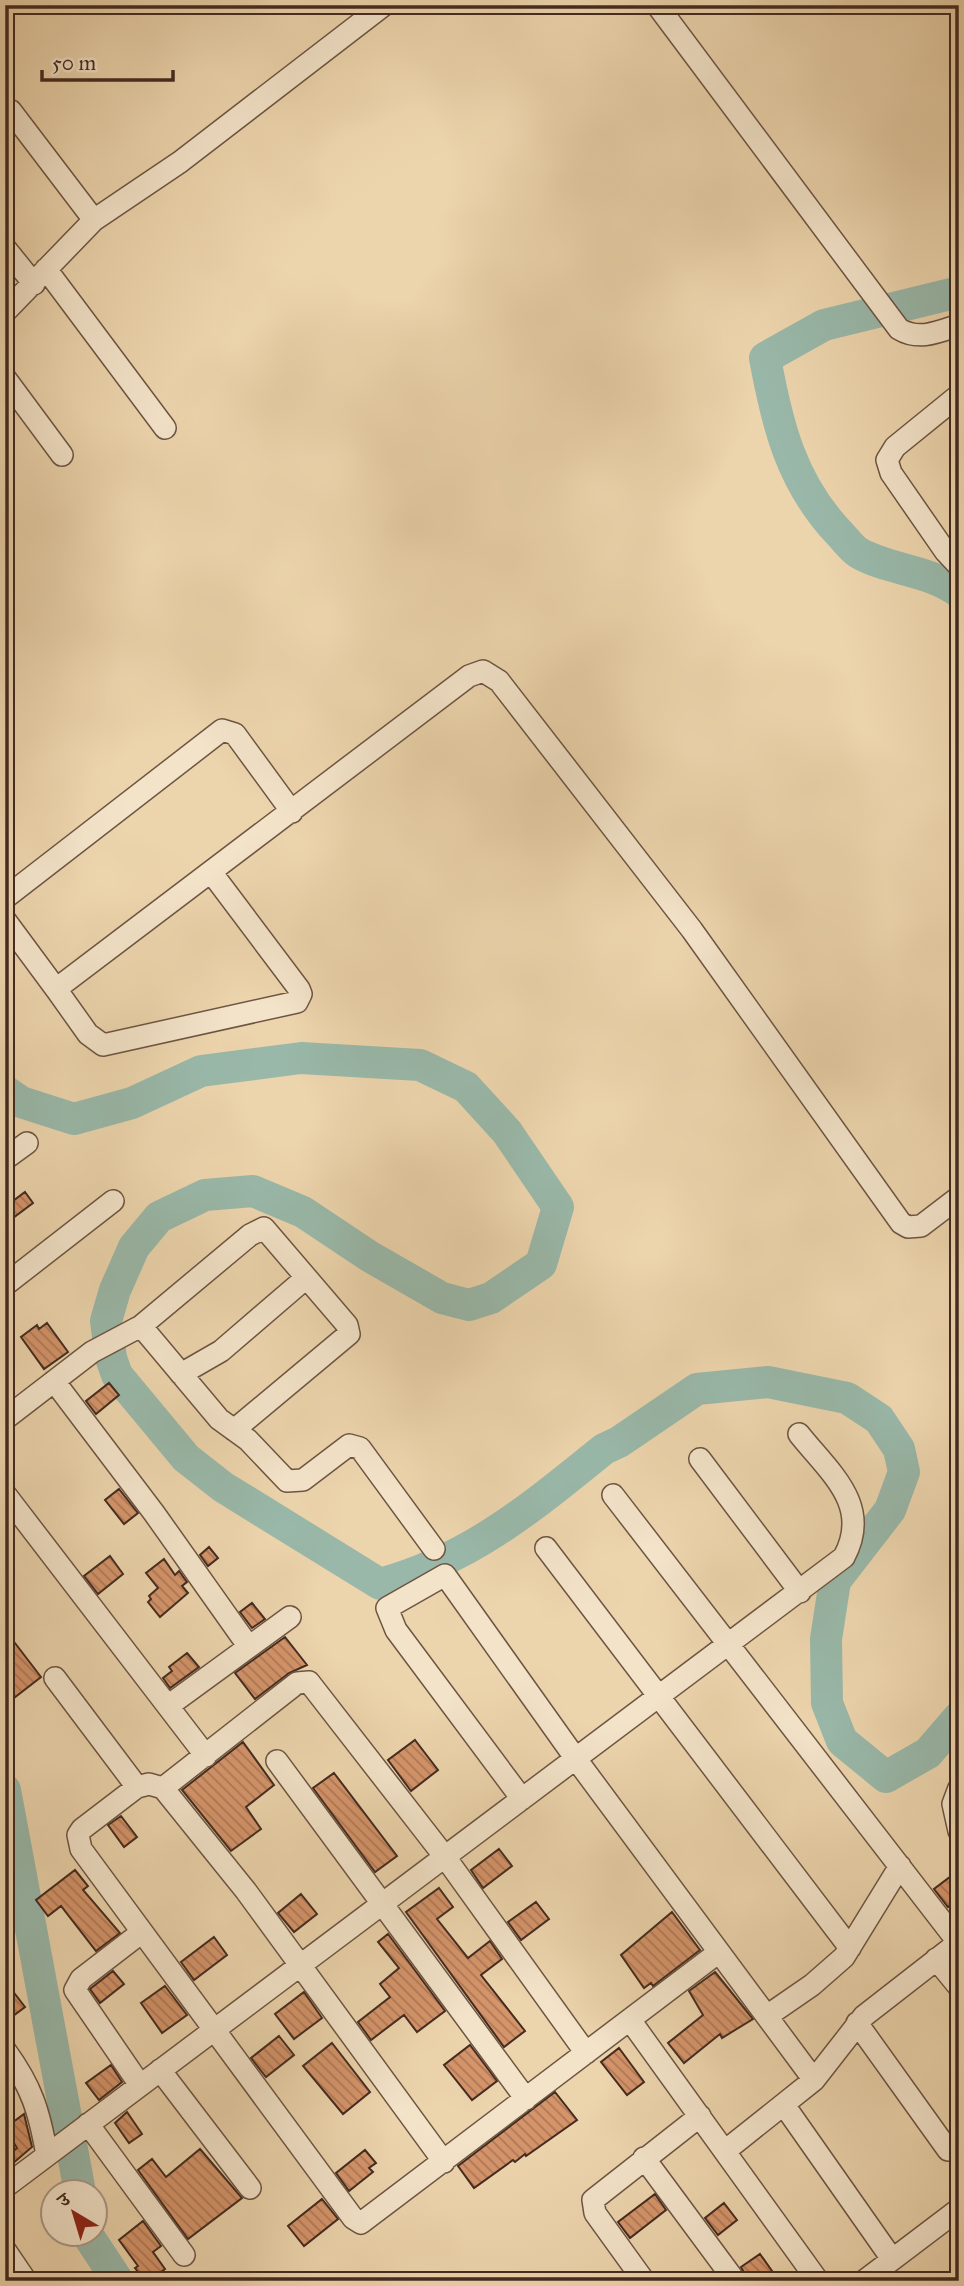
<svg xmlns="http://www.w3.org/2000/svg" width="964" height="2286" viewBox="0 0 964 2286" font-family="'IM FELL Great Primer','Noto Serif Devanagari',serif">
<defs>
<pattern id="building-back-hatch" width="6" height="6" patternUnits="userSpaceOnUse" patternTransform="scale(1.75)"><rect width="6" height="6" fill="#d5946a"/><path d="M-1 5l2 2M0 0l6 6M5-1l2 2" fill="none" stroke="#ae7957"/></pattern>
</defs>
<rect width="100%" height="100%" fill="#ecd4ac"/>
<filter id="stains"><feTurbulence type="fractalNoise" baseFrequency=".00286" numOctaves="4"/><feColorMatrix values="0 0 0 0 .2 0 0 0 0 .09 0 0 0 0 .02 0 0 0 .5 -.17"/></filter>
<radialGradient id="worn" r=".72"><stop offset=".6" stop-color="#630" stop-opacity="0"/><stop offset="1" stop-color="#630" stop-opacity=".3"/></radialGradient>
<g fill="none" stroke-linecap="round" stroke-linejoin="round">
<path stroke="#99b8a9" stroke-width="32" d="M959,292L824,325L765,358C777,424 791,483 840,534C845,539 852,549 859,553C888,570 927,569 959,592
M5,1091L21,1102L74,1119L132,1103L201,1071L301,1058L420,1065L466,1087L507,1132L558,1207L541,1264L491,1298L469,1305L442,1298L369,1256L303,1212L253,1191L205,1195L159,1217L134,1247L115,1290L106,1321L111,1358L117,1375L186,1458L223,1487L380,1584C471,1559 532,1507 604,1449L619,1442L697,1389L768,1382L847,1398L879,1419L899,1449L904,1472L890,1510L835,1581L826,1639L827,1703L842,1741L886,1777L928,1753L959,1717
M5,1790L80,2192
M87,2234L118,2281"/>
</g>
<path fill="url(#building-back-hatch)" stroke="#432b20" stroke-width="2" d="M25,1192L33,1203L5,1224V1207Z
M47,1323L68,1352L44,1369L21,1337L37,1325L39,1329Z
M109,1383L119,1395L96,1414L86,1401Z
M119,1489L138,1513L124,1524L105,1500Z
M209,1547L218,1558L208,1566L200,1555Z
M110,1556L123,1574L98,1594L84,1576Z
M164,1559L175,1575L179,1571L187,1582L182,1586L188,1593L160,1617L148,1602L151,1599L149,1596L158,1588L146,1573Z
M252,1603L265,1619L252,1628L240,1612Z
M5,1630L41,1677L5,1705Z
M285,1637L307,1665L289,1673L255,1699L235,1673Z
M187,1653L199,1667L170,1688L163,1678L172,1671L169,1667Z
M415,1740L438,1770L411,1791L388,1760Z
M243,1742L274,1785L246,1807L261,1829L231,1851L182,1790Z
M334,1773L397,1856L375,1872L313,1788Z
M121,1816L137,1837L124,1847L108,1825Z
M499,1849L512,1866L483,1888L471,1870Z
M75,1870L88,1886L83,1890L120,1933L96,1951L61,1906L48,1916L36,1900Z
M959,1870V1899L948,1907L934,1889Z
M439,1888L453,1907L437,1919L468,1958L490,1941L502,1959L481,1975L525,2031L504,2047L406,1912Z
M301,1894L317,1914L294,1932L278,1913Z
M536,1902L549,1919L521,1940L508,1922Z
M672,1912L700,1950L653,1986L651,1983L644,1988L621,1955Z
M388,1934L445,2011L417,2032L404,2015L371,2040L358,2022L390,1997L380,1984L399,1968L378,1942Z
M214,1937L227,1955L194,1980L181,1962Z
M113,1971L124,1984L100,2003L90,1989Z
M715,1972L753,2019L722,2038L720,2034L684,2063L668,2043L703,2015L689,1991Z
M5,1981L25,2007L5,2022Z
M165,1986L187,2015L162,2033L141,2003Z
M304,1992L322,2018L294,2039L275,2014Z
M279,2036L294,2055L266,2077L251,2058Z
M332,2043L370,2092L343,2114L303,2066Z
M470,2045L497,2081L472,2100L444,2065Z
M619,2048L644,2082L627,2095L601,2062Z
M111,2065L122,2082L99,2100L86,2083Z
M555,2092L577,2120L526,2156L525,2154L515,2162L513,2160L474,2188L458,2166Z
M127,2112L142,2134L129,2143L115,2123Z
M24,2114L32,2147L5,2170V2158L17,2148L5,2128Z
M200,2149L242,2198L188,2239L138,2170L152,2159L166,2177Z
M365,2150L376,2163L369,2168L373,2172L349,2191L336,2173Z
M655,2194L666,2210L630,2238L618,2222Z
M322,2199L338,2219L304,2246L288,2226Z
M724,2203L737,2220L718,2235L705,2218Z
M143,2221L161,2246L153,2252L165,2269L149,2281H145L135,2268L138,2266L119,2240Z
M760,2254L779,2281L748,2280L741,2267Z"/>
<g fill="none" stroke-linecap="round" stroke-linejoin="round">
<g stroke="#6d5543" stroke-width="24">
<path id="minor" d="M657,5L899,329C919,341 938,332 959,325
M11,111L94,220
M5,248L34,284
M46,269L165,428
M5,312L94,220L180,162L384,5
M5,378L62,455
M959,395L895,447L887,460L891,473L945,551L959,566
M5,898L222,730L235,734L292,812
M5,920L56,989L469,676L483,671L499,681L692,930L901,1223L908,1227L921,1226L959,1197
M56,989L88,1034L103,1045L297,1002L301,994L299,989L211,872
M5,1159L27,1143
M5,1285L113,1201
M141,1326L219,1419L248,1440L287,1481L303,1480L349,1445L360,1448L434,1549
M181,1374L221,1351L306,1278
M54,1381L154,1513L249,1647
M5,1419L92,1352L141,1326L250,1235L264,1228L347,1325L349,1334L234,1430
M700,1459L800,1592
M5,1494L206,1756
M613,1495L958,1942
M546,1548L850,1948
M55,1678L137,1787L149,1784L163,1788L246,1891L444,2162
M168,1706L290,1617
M277,1761L526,2099
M137,1787L82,1829L78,1835L81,1849L353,2218L361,2223L719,1952
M163,1788L297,1683L309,1682L445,1857L586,2053
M959,1788L953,1804L959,1831
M522,1799L396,1630L387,1608L445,1575L576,1759L814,2080
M936,1959L959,1987
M767,2016L812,1985L844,1957L900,1866
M630,2020L818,2281
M857,2023L948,2150
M5,2050C32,2087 39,2111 47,2155
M160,2070L250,2188
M140,2085L75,1990L81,1979L142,1932
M784,2105L892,2259
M88,2124L184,2255
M725,2151L814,2080L864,2016L959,1942
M644,2158L735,2281
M5,2187L844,1557C872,1505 830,1473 799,1434
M5,2250L26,2281
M644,2281L595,2213L593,2200L700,2116
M864,2281L959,2209"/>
</g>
<use href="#minor" stroke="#f3e3c9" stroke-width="21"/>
</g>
<rect width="964" height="2286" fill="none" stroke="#ecd4ac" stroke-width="28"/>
<rect x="7" y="7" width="950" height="2272" fill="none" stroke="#432b20" stroke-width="3.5"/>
<rect x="14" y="14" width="936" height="2258" fill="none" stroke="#432b20" stroke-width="2"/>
<g transform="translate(74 2213) rotate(322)"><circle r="33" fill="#f3e3c9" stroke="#ad9985" stroke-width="2"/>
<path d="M0-5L12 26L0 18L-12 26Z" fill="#8f2418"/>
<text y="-10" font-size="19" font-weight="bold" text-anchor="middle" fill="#432b20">उ</text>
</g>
<path d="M42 70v10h131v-10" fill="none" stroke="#432b20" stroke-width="3.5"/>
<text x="52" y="70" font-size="21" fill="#432b20" stroke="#f3e3c9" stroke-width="5" paint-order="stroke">50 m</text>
<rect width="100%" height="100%" filter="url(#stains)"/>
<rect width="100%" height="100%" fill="url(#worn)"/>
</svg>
